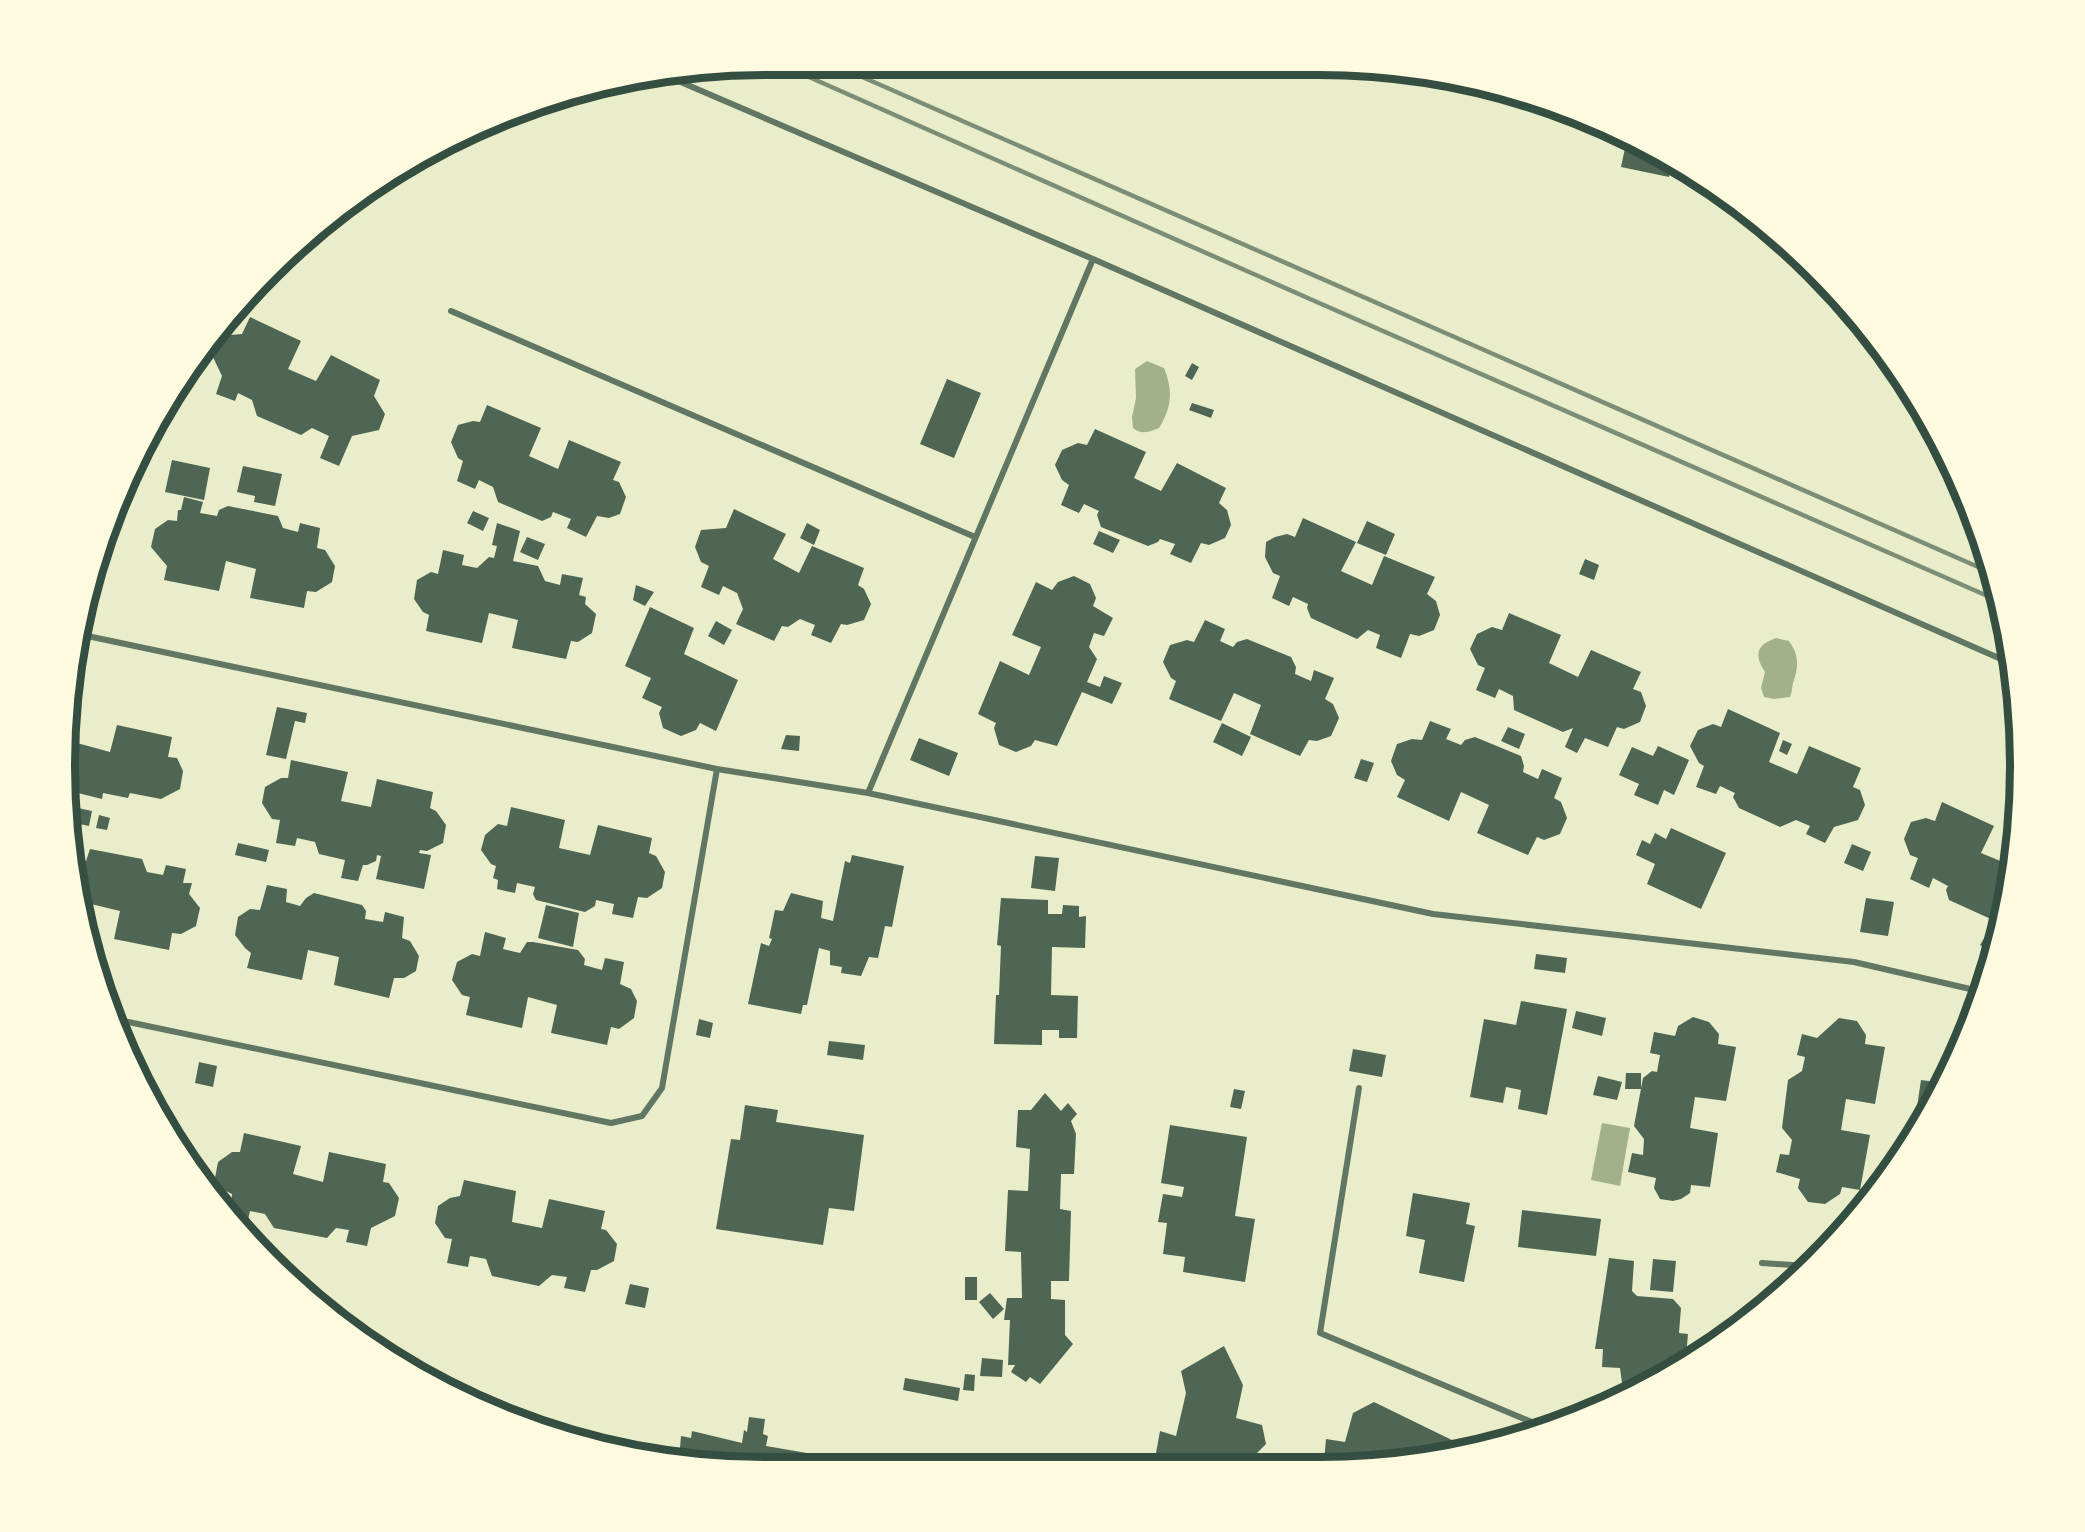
<svg xmlns="http://www.w3.org/2000/svg" width="2085" height="1532" viewBox="0 0 2085 1532" font-family="'Source Sans 3',sans-serif">
<rect width="100%" height="100%" fill="#e9edc9"/>
<path fill="#a3b18a" d="M1147,361L1164,368C1173,390 1172,407 1159,428C1150,432 1141,435 1133,428L1132,417L1136,398L1135,369Z
M1776,638L1789,641C1799,655 1799,666 1793,683C1792,688 1792,692 1790,697L1774,699L1764,697L1761,688L1765,672C1754,655 1756,645 1776,638Z
M1602,1123L1630,1128L1620,1186L1591,1180Z"/>
<path fill="#4f6655" d="M1627,139L1672,163L1669,177L1621,167Z
M250,317L301,341L288,369L316,381L331,355L380,380L374,396L385,414L379,430L352,436L339,466L320,458L329,436L312,428L301,435L257,416L252,400L238,393L235,401L216,394L222,376L211,353L218,336L242,334Z
M1192,363L1199,367L1192,380L1185,376Z
M947,379L981,393L954,458L920,444Z
M1192,403L1214,410L1211,418L1189,410Z
M487,405L541,428L529,456L558,469L569,440L621,462L613,480L619,482L626,497L620,514L609,518L597,516L586,537L567,528L571,519L553,512L551,517L542,521L498,502L493,487L479,480L475,489L457,481L463,461L458,458L451,442L458,425L473,421L480,422Z
M1095,429L1146,452L1134,478L1161,491L1177,463L1226,488L1219,503L1227,510L1231,525L1225,538L1209,545L1201,543L1191,563L1170,554L1175,544L1160,539L1158,542L1148,546L1101,527L1097,515L1099,511L1084,504L1079,513L1061,505L1069,485L1062,480L1055,465L1062,450L1078,443L1087,445Z
M172,460L210,468L204,500L165,492Z
M243,466L282,474L275,506L254,502L255,496L237,492Z
M184,497L203,502L200,513L217,516L219,510L228,506L278,516L283,528L298,532L300,523L320,528L317,548L325,550L335,566L332,582L316,592L307,591L304,608L250,598L256,569L226,561L219,591L164,580L167,566L151,547L155,529L168,520L177,521L178,510H181Z
M734,509L786,534L773,559L799,573L812,546L864,568L858,585L864,589L871,604L864,620L847,625L841,624L831,643L811,635L815,625L800,619L788,627L782,626L774,641L736,624L743,609L737,593L723,586L719,595L701,587L709,566L701,562L695,547L701,530L726,528Z
M473,511L489,518L483,531L467,523Z
M1303,518L1356,542L1341,571L1372,585L1384,556L1435,577L1427,594L1436,601L1440,615L1434,630L1419,636L1410,634L1401,658L1376,648L1380,635L1368,630L1357,639L1311,618L1307,608L1308,604L1293,597L1289,606L1272,598L1280,576L1273,573L1265,557L1266,542L1275,537L1287,534L1295,537Z
M1367,521L1395,534L1386,555L1357,543Z
M497,523L520,531L513,561L538,566L545,581L560,585L562,574L583,578L579,595L586,597L585,604L596,614L592,633L578,642L571,641L566,659L512,648L518,620L489,613L482,643L426,631L429,615L423,612L414,599L417,580L431,572L438,574L443,550L464,555L462,565L477,568L489,557L494,558L497,546L492,545Z
M807,523L820,530L814,545L800,538Z
M1099,531L1120,540L1113,553L1093,544Z
M527,537L545,544L538,560L520,552Z
M1585,559L1599,565L1594,580L1579,574Z
M1074,576L1090,584L1096,598L1093,606L1113,618L1104,636L1094,633L1089,647L1097,659L1087,682L1100,687L1104,676L1122,683L1112,704L1082,692L1057,746L1035,740L1031,746L1016,752L999,745L994,728L996,723L978,714L1000,661L1029,675L1041,647L1012,635L1036,582L1052,590L1058,582Z
M636,585L654,592L645,606L633,600Z
M650,607L694,628L684,654L738,680L716,731L700,723L696,730L681,736L663,728L659,713L662,707L642,698L651,678L625,666Z
M1509,613L1561,635L1549,663L1578,677L1591,650L1641,672L1633,689L1641,692L1646,706L1640,722L1624,729L1617,727L1608,747L1585,738L1577,753L1565,747L1573,728L1563,732L1514,710L1513,696L1499,689L1495,698L1476,690L1485,668L1478,665L1470,649L1477,634L1492,627L1502,630Z
M1205,620L1225,629L1220,641L1233,647L1237,642L1247,639L1291,657L1296,667L1295,674L1311,681L1314,670L1334,678L1325,699L1333,704L1339,718L1331,736L1317,741L1309,740L1300,756L1250,734L1261,705L1234,693L1221,721L1169,699L1176,681L1171,678L1163,662L1170,645L1187,640L1194,642Z
M716,621L732,630L724,645L708,636Z
M277,707L307,713L305,723L295,721L286,759L266,755Z
M1728,709L1780,733L1769,762L1797,774L1809,746L1861,768L1853,787L1860,790L1865,805L1858,820L1834,827L1825,843L1806,834L1810,826L1796,820L1780,827L1739,808L1733,797L1735,793L1720,786L1716,794L1696,787L1704,766L1699,763L1690,746L1698,730L1713,724L1721,727Z
M1430,721L1451,729L1446,739L1461,745L1465,740L1475,737L1521,756L1524,766L1523,772L1538,779L1542,769L1562,778L1554,798L1561,802L1567,818L1560,834L1544,840L1537,837L1528,855L1477,833L1489,805L1461,792L1449,821L1397,797L1405,780L1397,775L1391,761L1397,744L1412,739L1422,740Z
M1222,723L1251,737L1242,756L1213,742Z
M117,725L172,737L168,757L177,758L183,771L180,789L161,799L130,793L128,798L103,793L102,799L70,791L71,752L75,753L77,743L110,752Z
M1508,727L1525,734L1519,749L1501,741Z
M786,735L800,736L799,751L781,749Z
M919,738L958,753L949,776L910,760Z
M1783,740L1792,744L1787,755L1779,751Z
M1658,746L1689,760L1674,795L1664,790L1658,805L1634,795L1639,784L1619,775L1632,747L1653,756Z
M1361,759L1374,763L1367,782L1354,778Z
M291,760L348,772L341,801L371,807L377,779L433,792L430,808L436,811L446,825L443,843L427,851L420,850L419,853L431,855L424,889L376,879L381,856L377,855L376,861L367,865H363L358,881L341,878L345,860L319,854L315,842L297,838L295,846L276,843L280,820L272,819L262,803L265,787L281,778H288Z
M1942,802L1994,826L1981,853L2010,865L2014,858L2000,918L1993,920L1949,900L1946,890L1948,886L1933,878L1929,888L1910,879L1918,858L1910,855L1904,839L1911,822L1926,818L1935,821Z
M73,807L92,811L89,826L70,822Z
M511,807L565,820L559,848L590,855L598,825L652,838L649,853L656,856L665,872L662,888L647,898L638,897L633,918L612,914L614,904L596,900L595,906L585,912L536,900L533,894L535,887L517,883L515,893L497,889L498,880L493,878L496,866L491,864L481,850L485,835L498,824L507,826Z
M99,815L110,818L107,830L96,828Z
M1671,828L1726,853L1701,909L1647,884L1655,864L1636,855L1642,840L1650,844L1655,833L1666,839Z
M238,843L269,850L266,862L235,855Z
M1852,844L1871,852L1863,871L1844,863Z
M90,849L142,859L147,872L163,875L166,865L186,869L183,883H192L189,894L200,908L196,926L181,934L172,933L169,950L114,939L120,911L91,904L87,919L70,857L86,861Z
M852,855L904,866L892,927L885,926L878,958L869,957L861,976L841,973L842,967L830,965V951L819,948L807,1005H803L801,1014L748,1004L761,943L769,946L772,939L769,938L775,910L783,911L791,893L823,901L821,918L833,921L845,861L850,863Z
M1035,856L1059,858L1055,891L1031,888Z
M267,885L287,889L286,902L300,906L306,898L314,893L362,905L366,911L365,919L383,922L385,912L404,917L402,938L410,941L419,956L416,971L404,978H394L389,998L334,985L339,957L308,950L302,980L247,968L251,953L245,948L235,935L238,917L250,909L260,910Z
M1001,898L1048,900V914H1062L1063,905L1079,906V917L1086,916L1085,948L1052,947L1051,995L1078,996L1077,1038H1059V1030H1042V1045L994,1044L996,995H999L1001,946L997,945Z
M1866,898L1894,902L1888,936L1860,932Z
M546,905L579,913L573,947L538,938Z
M1991,927L1997,931L1992,953L1980,945Z
M485,932L506,938L503,949L520,953L527,942H533L578,950L585,959L584,965L602,970L605,958L624,962L620,984L631,989L637,1001L634,1018L619,1029L611,1027L607,1045L551,1033L557,1005L528,997L522,1028L466,1015L470,997L462,995L452,980L457,962L472,954L480,956Z
M1536,954L1567,958L1565,973L1534,969Z
M1521,1001L1567,1009L1547,1115L1518,1109L1521,1090L1506,1087L1503,1103L1470,1097L1484,1019L1516,1025Z
M1576,1011L1606,1018L1602,1036L1572,1028Z
M1693,1017L1709,1022L1719,1034L1718,1044L1736,1047L1726,1101L1695,1097L1690,1128L1718,1133L1710,1187L1691,1185L1690,1193L1681,1199L1673,1201L1660,1199L1654,1188L1656,1178L1628,1172L1632,1153L1643,1155L1644,1139L1634,1126L1643,1078L1652,1071L1657,1072L1660,1055L1650,1053L1654,1032L1675,1036L1678,1026Z
M1839,1018L1857,1021L1866,1035L1865,1044L1885,1047L1875,1104L1846,1099L1841,1130L1870,1135L1860,1190L1842,1187L1840,1194L1825,1204L1808,1202L1798,1188L1800,1179L1776,1172L1780,1154L1789,1155L1792,1140L1782,1128L1788,1080L1802,1071L1805,1057L1797,1055L1802,1034L1817,1038Z
M699,1019L713,1023L710,1038L696,1035Z
M829,1041L865,1045L863,1060L827,1055Z
M1353,1049L1386,1055L1382,1077L1349,1071Z
M199,1062L217,1066L213,1087L195,1083Z
M1626,1073H1641V1089H1625Z
M1598,1076L1622,1082L1617,1100L1593,1095Z
M1921,1080L1936,1082L1930,1109L1917,1107Z
M1234,1089L1245,1091L1241,1109L1230,1107Z
M1045,1093L1061,1111L1068,1103L1077,1114L1071,1121L1076,1134L1074,1174H1061L1060,1209L1071,1211L1069,1281H1051V1299L1065,1300V1335L1073,1344L1040,1384L1030,1377L1026,1382L1011,1372L1015,1365H1008L1010,1320H1004L1007,1298H1022L1021,1252L1005,1251L1008,1190L1028,1191L1030,1149L1016,1147L1018,1110H1031Z
M745,1105L778,1110L776,1122L864,1135L854,1211L829,1208L823,1245L716,1229L731,1139L740,1140Z
M1170,1125L1247,1137L1235,1216L1255,1219L1245,1282L1183,1272L1185,1257L1163,1254L1167,1223L1158,1222L1163,1194L1182,1197L1184,1187L1161,1183Z
M244,1133L301,1146L293,1174L323,1182L329,1152L386,1164L383,1182L389,1183L399,1198L395,1216L371,1228L367,1246L346,1242L349,1230L336,1228L327,1238L274,1228L265,1214L250,1211L248,1220L230,1215L232,1194L226,1191L215,1178L218,1162L232,1152H240Z
M464,1180L516,1191L512,1222L542,1228L549,1199L605,1211L601,1229L606,1230L617,1244L614,1261L597,1270H591L585,1292L564,1288L567,1277L552,1275L539,1286L492,1276L486,1259L470,1256L468,1267L447,1263L452,1239L445,1238L435,1223L438,1206L450,1198L460,1196Z
M1413,1193L1470,1203L1466,1224L1475,1226L1464,1282L1419,1273L1425,1240L1406,1236Z
M1522,1210L1601,1219L1596,1256L1518,1247Z
M1609,1258L1634,1261L1632,1291L1637,1296L1673,1299L1681,1308L1679,1333L1688,1334L1686,1357L1660,1372L1651,1371L1641,1383H1622L1620,1368L1602,1367L1603,1349H1595Z
M1653,1259L1676,1261L1673,1292L1650,1290Z
M965,1277H977V1300H965Z
M630,1284L649,1288L645,1308L625,1304Z
M990,1293L1004,1309L993,1319L979,1302Z
M1224,1346L1243,1385L1236,1418L1262,1425L1266,1444L1250,1460L1233,1457L1232,1463H1161L1163,1454L1156,1453L1160,1431L1176,1436L1186,1393L1181,1371Z
M982,1358L1003,1360L1002,1377L980,1376Z
M965,1374L975,1375L974,1391L963,1390Z
M905,1378L960,1388L958,1401L903,1390Z
M1374,1402L1460,1444L1458,1449L1411,1461L1324,1462L1326,1439L1345,1442L1353,1413Z
M749,1417L765,1419L763,1434L768,1436L766,1446L836,1458L835,1465L720,1466L679,1459L681,1436L691,1438L692,1431L742,1443L744,1430L747,1432Z"/>
<g fill="none" stroke-linecap="round" stroke-linejoin="round">
<path stroke="#617663" stroke-width="6" d="M669,77L1093,259L2010,663
M451,311L975,537
M78,634L717,769L868,793L1433,914L1854,962L1983,992
M868,793L1093,259
M114,1019L611,1123L642,1116L662,1088L717,769
M1359,1088L1320,1333L1541,1426
M1762,1263L1807,1266"/>
<path stroke="#7c8e77" stroke-width="4.5" d="M782,65L1310,299L1999,601
M835,65L1992,573"/>
</g>
<path d="M0 0H2085V1532H0ZM766 75H1319A691 691 0 0 1 2010 766V766A691 691 0 0 1 1319 1457H766A691 691 0 0 1 75 766V766A691 691 0 0 1 766 75Z" fill="#fefae0" fill-rule="evenodd"/>
<path fill="none" stroke="#344e41" stroke-width="8" d="M766 75H1319A691 691 0 0 1 2010 766V766A691 691 0 0 1 1319 1457H766A691 691 0 0 1 75 766V766A691 691 0 0 1 766 75Z"/>
</svg>
